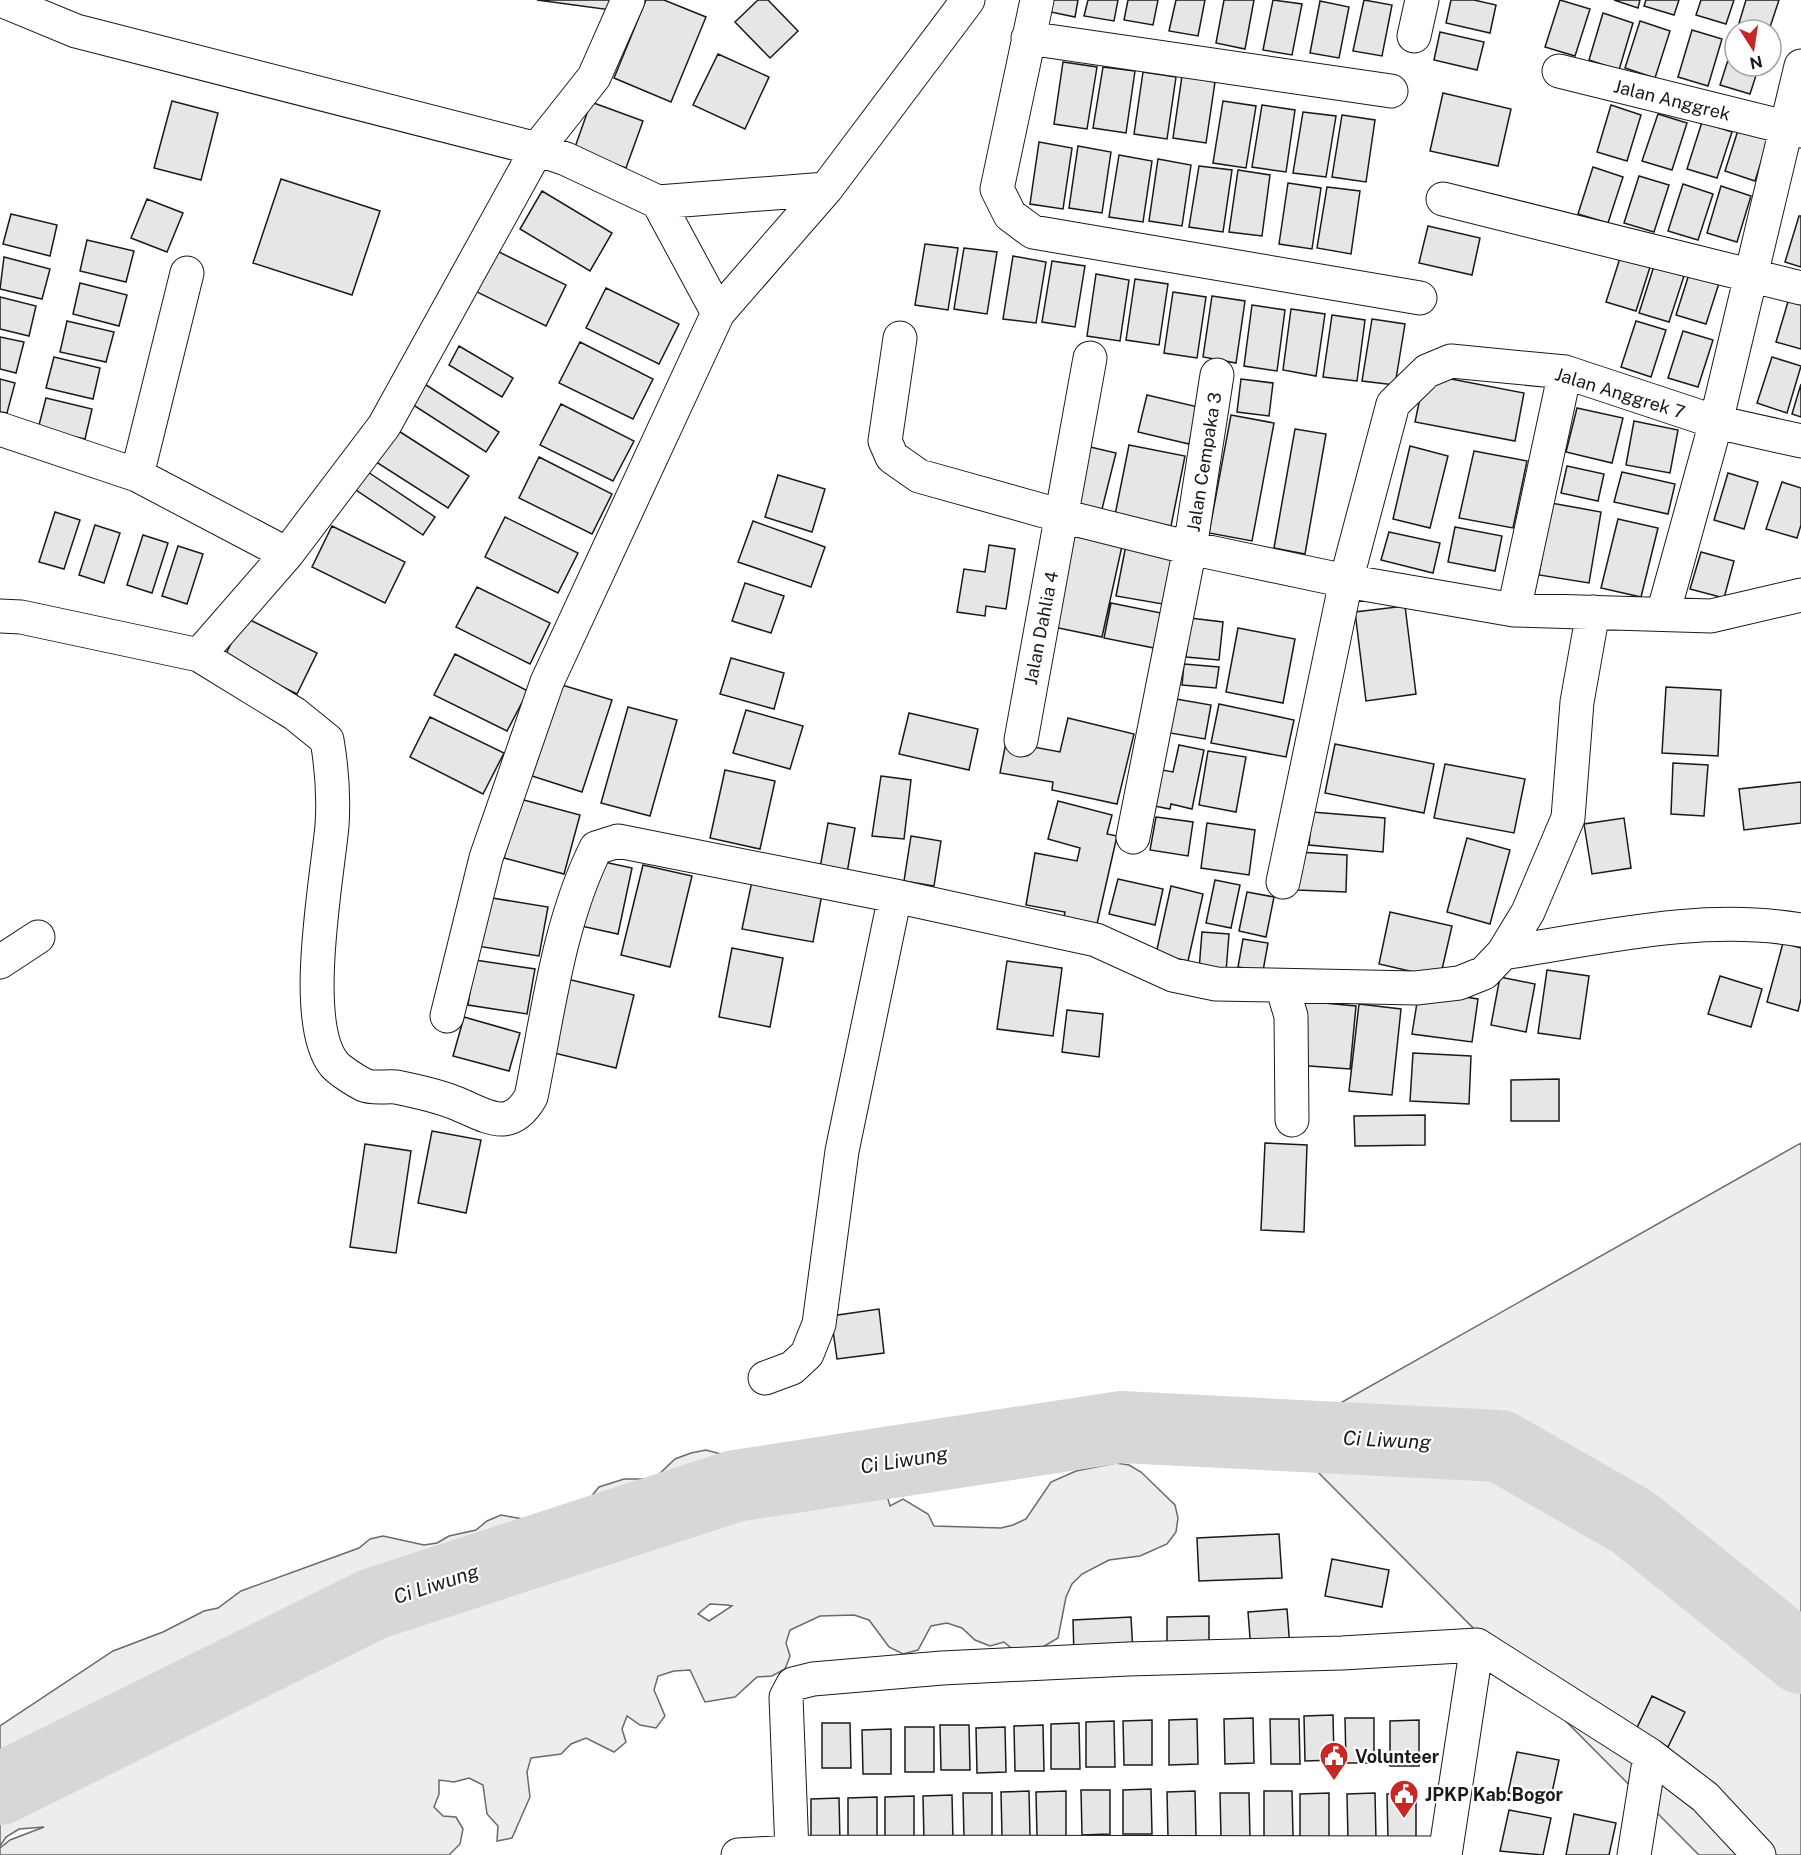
<svg xmlns="http://www.w3.org/2000/svg" width="1801" height="1855" viewBox="0 0 1801 1855" font-family="'Public Sans',sans-serif">
<rect width="100%" height="100%" fill="#fff"/>
<path fill="#ededed" stroke="#6a6a6a" stroke-width="1.5" fill-rule="evenodd" d="M1801,1143V1855H1699L1282,1436Z
M835,1442H849L863,1447L875,1456L890,1506L903,1499L928,1514L934,1526L1001,1528L1013,1525L1026,1519L1051,1482L1076,1471L1116,1463L1129,1465L1141,1472L1175,1505L1178,1518L1176,1532L1167,1544L1140,1556L1109,1560L1082,1574L1072,1584L1066,1597L1058,1638L1033,1653L1016,1652L1004,1642L990,1646L975,1640L962,1628L947,1623L931,1626L918,1650L903,1654L889,1647L869,1620L854,1615L820,1616L790,1630L786,1643L790,1656L785,1669L772,1676L757,1677L735,1697L705,1702L690,1670L674,1671L658,1676L654,1690L665,1716L656,1728L640,1725L627,1716L622,1729L626,1742L614,1752L586,1738L571,1744L561,1754L531,1758L527,1772L530,1797L512,1838L497,1841L498,1826L487,1814L483,1785L469,1778L454,1782L439,1780V1794L434,1807L443,1816L456,1817L463,1829L460,1844L449,1855H0V1848L10,1840L44,1827L19,1829L6,1837L0,1846V1726L113,1651L163,1632L204,1611L218,1608L241,1591L359,1548L370,1539L383,1536L424,1545L437,1543L449,1536L476,1530L487,1521L501,1515L528,1520L543,1528L556,1530L570,1523L599,1487L624,1479H654L675,1459L691,1453L706,1450L747,1461L793,1456ZM710,1604L727,1605L732,1606L709,1621L698,1614Z"/>
<g fill="none" stroke-linecap="round" stroke-linejoin="round">
<path stroke="#d7d7d7" stroke-width="72" d="M0,1789L373,1604L735,1486L1121,1427L1500,1446L1633,1522L1801,1658"/>
</g>
<path fill="#e6e6e6" stroke="#1a1a1a" stroke-width="1.5" d="M537,0H613L611,10Z
M646,0H664L706,17L671,102L614,78Z
M758,0H768L798,31L770,58L735,22Z
M1048,0H1078L1075,17L1046,11Z
M1088,0H1118L1114,21L1084,16Z
M1128,0H1158L1153,25L1124,20Z
M1176,0H1205L1198,36L1169,31Z
M1224,0H1254L1245,49L1216,43Z
M1273,0L1302,4L1292,55L1263,50Z
M1364,0L1392,5L1382,56L1353,51Z
M1451,0H1474L1496,5L1490,33L1446,23Z
M1560,0L1590,9L1575,56L1545,47Z
M1614,0H1640L1638,8Z
M1646,0H1679L1674,15L1644,6Z
M1701,0H1734L1726,24L1696,15Z
M1746,0H1779L1769,30L1739,23Z
M1320,1L1349,7L1339,58L1310,53Z
M1603,13L1633,23L1619,70L1589,60Z
M1640,21L1670,31L1655,78L1625,68Z
M1692,30L1722,39L1708,86L1678,77Z
M1440,32L1484,42L1477,70L1434,60Z
M1735,38V66H1759L1750,94L1720,85Z
M718,54L769,77L745,129L693,105Z
M1063,62L1097,67L1087,129L1054,124Z
M1103,67L1135,71L1126,133L1093,128Z
M1143,72L1176,77L1167,139L1134,134Z
M1182,76L1215,82L1206,143L1173,138Z
M1443,93L1511,109L1498,166L1430,151Z
M172,101L218,113L201,180L154,168Z
M1223,101L1256,106L1246,168L1213,163Z
M591,102L643,121L626,168L574,150Z
M1262,105L1295,110L1286,172L1252,167Z
M1611,105L1641,115L1627,161L1597,152Z
M1303,112L1336,116L1326,177L1293,173Z
M1658,114L1687,123L1672,170L1642,161Z
M1342,115L1375,120L1366,182L1332,177Z
M1702,122L1732,132L1717,178L1687,169Z
M1740,124L1770,134L1755,181L1725,171Z
M1039,142L1072,148L1063,209L1030,204Z
M1078,146L1111,152L1102,213L1069,208Z
M1119,155L1152,161L1143,222L1109,217Z
M1158,159L1191,165L1182,226L1149,221Z
M1199,166L1232,170L1223,232L1189,227Z
M1593,167L1623,177L1608,223L1578,214Z
M1238,170L1270,175L1262,236L1229,232Z
M1639,176L1669,185L1654,232L1624,223Z
M281,179L380,211L352,295L253,263Z
M1288,183L1321,188L1312,249L1279,244Z
M1683,184L1713,194L1698,240L1668,231Z
M1721,186L1751,196L1737,242L1707,233Z
M1327,187L1360,191L1351,254L1317,248Z
M542,191L612,233L590,271L520,229Z
M147,199L183,213L167,252L131,238Z
M11,214L57,225L50,256L3,244Z
M1799,216H1801V267L1785,262Z
M1428,226L1480,238L1472,275L1419,263Z
M87,240L134,251L126,282L80,271Z
M925,244L958,248L948,310L915,305Z
M964,248L997,252L987,314L954,309Z
M493,249L566,285L546,326L473,290Z
M1621,255L1651,264L1636,311L1606,302Z
M1013,256L1046,262L1036,323L1003,319Z
M4,257L50,269L42,299L0,289Z
M1052,261L1085,266L1075,327L1042,322Z
M1654,266L1684,276L1669,322L1639,313Z
M1691,268L1721,277L1706,324L1676,315Z
M1096,274L1129,280L1120,341L1087,336Z
M1135,279L1168,284L1159,345L1126,340Z
M80,283L127,295L119,326L73,314Z
M606,288L679,324L659,364L586,328Z
M1173,292L1206,297L1197,358L1164,353Z
M1790,295L1801,298V349L1776,342Z
M1212,296L1245,301L1236,363L1203,357Z
M0,297L36,306L29,336L0,329Z
M1252,305L1285,310L1277,371L1244,366Z
M1291,309L1325,314L1316,376L1283,370Z
M1332,315L1365,320L1357,381L1323,377Z
M1372,319L1405,324L1395,385L1362,381Z
M67,321L114,332L106,362L60,352Z
M1636,321L1666,330L1651,377L1621,367Z
M1683,331L1713,340L1698,387L1668,378Z
M0,337L24,342L16,373L0,369Z
M580,342L653,379L633,419L559,383Z
M459,346L513,378L502,397L449,365Z
M54,357L100,368L93,399L46,388Z
M1772,357L1801,366L1787,413L1757,403Z
M1425,374L1524,393L1515,441L1415,422Z
M0,379L15,383L7,413L0,412Z
M417,379L499,432L486,452L404,399Z
M1241,379L1273,383L1269,416L1237,412Z
M1801,384V417L1792,414Z
M1147,395L1198,407L1189,444L1138,432Z
M46,398L92,409L85,439L38,429Z
M561,404L634,441L613,481L540,445Z
M1577,408L1623,418L1612,463L1566,452Z
M1231,415L1274,423L1252,541L1209,533Z
M1634,421L1678,430L1670,473L1626,465Z
M394,428L469,476L448,508L373,460Z
M1295,429L1326,434L1305,554L1274,548Z
M1129,445L1185,456L1171,526L1115,515Z
M1086,446L1116,453L1101,513L1071,506Z
M1410,446L1448,456L1430,528L1393,519Z
M1474,451L1527,461L1513,528L1459,518Z
M539,457L612,494L592,534L519,498Z
M1567,466L1604,474L1598,501L1561,493Z
M365,470L435,517L423,535L353,488Z
M1622,472L1675,484L1668,514L1614,502Z
M1728,473L1758,482L1744,529L1714,520Z
M778,475L825,489L812,532L765,517Z
M1782,482L1801,488V525L1797,538L1766,529Z
M1551,503L1601,512L1589,583L1539,575Z
M55,512L80,520L64,569L39,562Z
M505,517L578,553L558,593L485,557Z
M1618,519L1658,528L1641,597L1601,588Z
M753,521L825,547L811,587L738,562Z
M95,525L120,533L104,583L79,575Z
M332,526L405,562L385,603L312,567Z
M1455,527L1502,536L1495,571L1448,562Z
M1389,532L1440,543L1433,573L1381,560Z
M143,535L168,543L152,593L127,585Z
M1068,535L1122,546L1102,637L1049,626Z
M989,545L1015,549L1006,609L986,606L985,616L957,612L964,569L985,572Z
M1126,545L1184,556L1174,606L1116,596Z
M178,546L203,554L187,604L162,596Z
M1701,552L1734,561L1724,598L1690,589Z
M745,583L784,596L771,633L732,621Z
M477,587L550,623L530,664L456,627Z
M1111,603L1171,615L1164,650L1104,638Z
M1405,606L1416,694L1366,701L1355,612Z
M244,617L317,653L297,694L224,658Z
M1190,618L1223,622L1219,660L1186,657Z
M1238,628L1295,639L1283,703L1226,692Z
M455,654L528,691L507,731L434,695Z
M731,658L784,673L774,709L720,694Z
M1184,664L1219,667L1216,688L1182,685Z
M562,685L612,700L582,792L532,776Z
M1666,687L1721,690L1718,756L1662,753Z
M1176,699L1211,705L1205,739L1170,733Z
M1219,704L1294,720L1286,757L1211,743Z
M628,707L677,720L650,816L601,803Z
M746,710L803,726L790,769L733,753Z
M909,713L978,729L969,770L899,754Z
M430,717L504,753L483,794L410,757Z
M1068,718L1134,734L1117,804L1052,790L1053,782L1000,773L1006,742L1060,752Z
M1335,744L1434,764L1424,813L1325,793Z
M1179,745L1204,750L1192,809L1171,804L1170,809L1144,804L1151,768L1173,772Z
M1208,751L1246,757L1236,812L1199,805Z
M1673,763L1708,765L1704,816L1671,814Z
M1445,764L1525,779L1514,833L1434,818Z
M725,770L775,781L760,849L710,838Z
M881,776L911,780L904,839L872,836Z
M1801,782V823L1744,830L1739,789Z
M520,799L580,815L564,874L504,858Z
M1058,801L1112,815L1107,834L1117,836L1097,924L1064,917L1065,912L1026,905L1035,853L1077,861L1080,848L1048,839Z
M1312,812L1385,818L1383,852L1309,845Z
M1156,817L1193,822L1188,856L1150,850Z
M1624,818L1631,868L1592,874L1584,824Z
M828,823L855,828L847,873L820,868Z
M1207,823L1255,830L1249,875L1201,868Z
M911,836L941,841L934,886L904,881Z
M1467,838L1510,850L1490,924L1447,912Z
M1298,852L1347,855L1346,892L1297,890Z
M595,860L632,868L618,934L581,926Z
M643,865L692,876L670,967L621,955Z
M1118,879L1163,889L1155,925L1109,914Z
M1215,880L1240,885L1231,928L1206,923Z
M752,881L822,894L813,942L742,929Z
M1171,886L1203,894L1188,961L1156,954Z
M1247,892L1274,897L1266,937L1239,931Z
M486,897L548,907L539,956L477,946Z
M1390,912L1452,926L1440,978L1379,964Z
M1202,932L1229,934L1226,972L1199,970Z
M1243,939L1268,943L1263,971L1238,967Z
M1783,943L1801,948V999L1798,1011L1767,1002Z
M732,948L783,958L770,1027L719,1017Z
M475,960L535,969L527,1014L468,1005Z
M1007,961L1062,968L1053,1036L997,1029Z
M1547,970L1589,976L1580,1039L1538,1033Z
M1720,976L1762,989L1751,1027L1708,1014Z
M1500,977L1535,984L1526,1032L1491,1025Z
M563,978L634,995L616,1068L546,1051Z
M1419,990L1478,999L1472,1042L1412,1034Z
M1302,1001L1356,1006L1350,1069L1296,1065Z
M1359,1004L1401,1009L1392,1095L1349,1091Z
M1067,1010L1103,1014L1099,1057L1062,1052Z
M464,1017L520,1033L509,1071L453,1056Z
M1413,1053L1471,1056L1469,1104L1410,1101Z
M1559,1079V1121H1511V1080Z
M1425,1115V1145L1355,1146L1354,1116Z
M432,1131L481,1140L466,1213L418,1203Z
M1265,1143L1307,1145L1304,1232L1261,1230Z
M365,1144L411,1151L396,1253L350,1247Z
M879,1309L884,1353L837,1359L831,1316Z
M1279,1534L1282,1578L1199,1581L1197,1538Z
M1332,1559L1389,1570L1382,1607L1325,1596Z
M1287,1609L1290,1648L1251,1650L1248,1612Z
M1209,1616V1649H1167V1617Z
M1131,1617L1133,1653L1074,1656L1073,1620Z
M1652,1696L1685,1712L1668,1747L1635,1732Z
M1333,1715L1334,1760L1305,1761L1304,1716Z
M1253,1718L1254,1763L1225,1764L1224,1719Z
M1345,1718H1374V1763H1346Z
M1197,1719L1198,1764L1169,1765V1720Z
M1270,1719H1299L1300,1764H1271Z
M1152,1720V1765H1124L1123,1721Z
M1419,1720V1766H1390V1721Z
M1114,1721L1115,1767H1086V1722Z
M822,1723H850L851,1768H822Z
M1079,1723L1080,1769H1051V1724Z
M940,1725H969L970,1770H941Z
M1043,1725L1044,1771H1015L1014,1726Z
M905,1727H934V1772H905Z
M1005,1727L1006,1772L977,1773L976,1728Z
M891,1729V1774H863L862,1730Z
M1517,1752L1559,1760L1550,1802L1508,1793Z
M1151,1789L1152,1834H1123V1790Z
M1081,1790H1110V1834L1082,1835Z
M1029,1791L1030,1836H1002L1001,1792Z
M1066,1791V1836H1037L1036,1792Z
M1195,1791L1196,1836L1168,1837L1167,1792Z
M1264,1791H1292L1293,1836L1264,1837Z
M963,1793H992V1838H964Z
M1220,1793H1249L1250,1838H1221Z
M1329,1793V1838H1300V1794Z
M1375,1793L1376,1838L1348,1839L1347,1794Z
M1416,1793V1838L1388,1839L1387,1794Z
M952,1795L953,1840L924,1841L923,1796Z
M914,1796V1842H885V1797Z
M877,1797V1843H848V1798Z
M839,1798L840,1843H811V1799Z
M1509,1810L1551,1818L1543,1855L1500,1851Z
M1574,1814L1616,1823L1609,1855H1566Z"/>
<g fill="none" stroke-linecap="round" stroke-linejoin="round">
<g stroke="#1a1a1a" stroke-width="35">
<path id="minor" d="M1,0L76,31L537,149L566,159L658,202L826,189
M1037,0L997,189L1010,215L1033,232L1420,298
M1414,36L1422,0
M1028,38L1391,91
M1559,71L1801,131
M1443,199L1801,288
M658,202L718,313
M900,338L885,441L892,457L919,476L1062,516L1190,548L1346,581L1514,610L1711,616L1801,595
M0,429L137,475L287,554
M137,475L187,273
M1514,610L1565,372
M1663,614L1716,422L1801,66
M0,616L21,617L199,655L295,714L327,740C332,769 334,796 332,826C327,879 300,1022 334,1064C340,1071 356,1081 364,1085C373,1089 386,1086 396,1087C416,1091 439,1096 458,1104C489,1117 510,1133 531,1097C548,1014 558,924 596,848L618,841L895,896L1096,940L1173,975L1216,984L1416,988L1459,983L1484,973L1503,953L1528,912L1568,818L1577,702L1593,612
M199,655L287,554L384,426L537,149L594,77L628,0
M1021,740L1090,358
M1133,837L1190,548L1217,375
M1283,882L1346,581L1393,404L1427,371L1451,361L1565,372L1716,422L1801,441
M1503,953C1601,938 1703,913 1801,930
M0,962L38,937
M1282,986L1291,1016L1292,1120
M447,1016L486,858L547,682L718,313L826,189L968,0
M765,1378L792,1368L807,1354L819,1324L842,1151L895,896
M792,1852L786,1697L793,1684L813,1679L942,1668L1128,1659L1342,1653L1477,1645L1650,1755L1705,1797L1759,1855
M738,1855L792,1852L1445,1853
M1445,1855L1477,1645
M1634,1855L1650,1755"/>
</g>
<use href="#minor" stroke="#fff" stroke-width="33"/>
</g>
<defs>
<g id="civic-pin" transform="scale(1.5)"><path d="M0 17L-7.5 6A9.5 9.5 0 1 1 7.5 6Z" fill="#c62828" stroke="#fff"/><path d="M-.6-6.5H3V-4.5H.6V-3L4-1V1h2V6H-6V1h2V-1L-.6-3ZM-1.2 2.5V6h2.4V2.5Z" fill="#fff"/></g>
</defs>
<g fill-rule="evenodd">
<use href="#civic-pin" x="1334" y="1756"/>
<use href="#civic-pin" x="1404" y="1794"/>
</g>
<g text-anchor="middle" dominant-baseline="central" stroke-width="4.5" stroke-linejoin="round" paint-order="stroke">
<g font-size="18" fill="#1a1a1a" stroke="#fff">
<text transform="translate(1672 100) rotate(14)">Jalan Anggrek</text>
<text transform="translate(1620 393) rotate(17)">Jalan Anggrek 7</text>
<text transform="translate(1204 462) rotate(-81)">Jalan Cempaka 3</text>
<text transform="translate(1041 628) rotate(-79)">Jalan Dahlia 4</text>
</g>
<g font-size="18" font-weight="bold" fill="#1a1a1a" stroke="#fff" text-anchor="start">
<text x="1355" y="1756">Volunteer</text>
<text x="1425" y="1794">JPKP Kab.Bogor</text>
</g>
<g font-size="20" font-style="italic" fill="#1a1a1a" stroke="#fff">
<text transform="translate(1387 1440) rotate(3)">Ci Liwung</text>
<text transform="translate(904 1460) rotate(-9)">Ci Liwung</text>
<text transform="translate(436 1584) rotate(-18)">Ci Liwung</text>
</g>
</g>
<g transform="translate(1753 48) rotate(168)"><circle r="28" fill="#ffffff" stroke="#a3a3a3" stroke-width="1.5"/>
<path d="M0-4.5L10 22L0 15L-10 22Z" fill="#c62828"/>
<text y="-9" font-size="16" font-weight="bold" text-anchor="middle" fill="#1a1a1a">N</text>
</g>
</svg>
